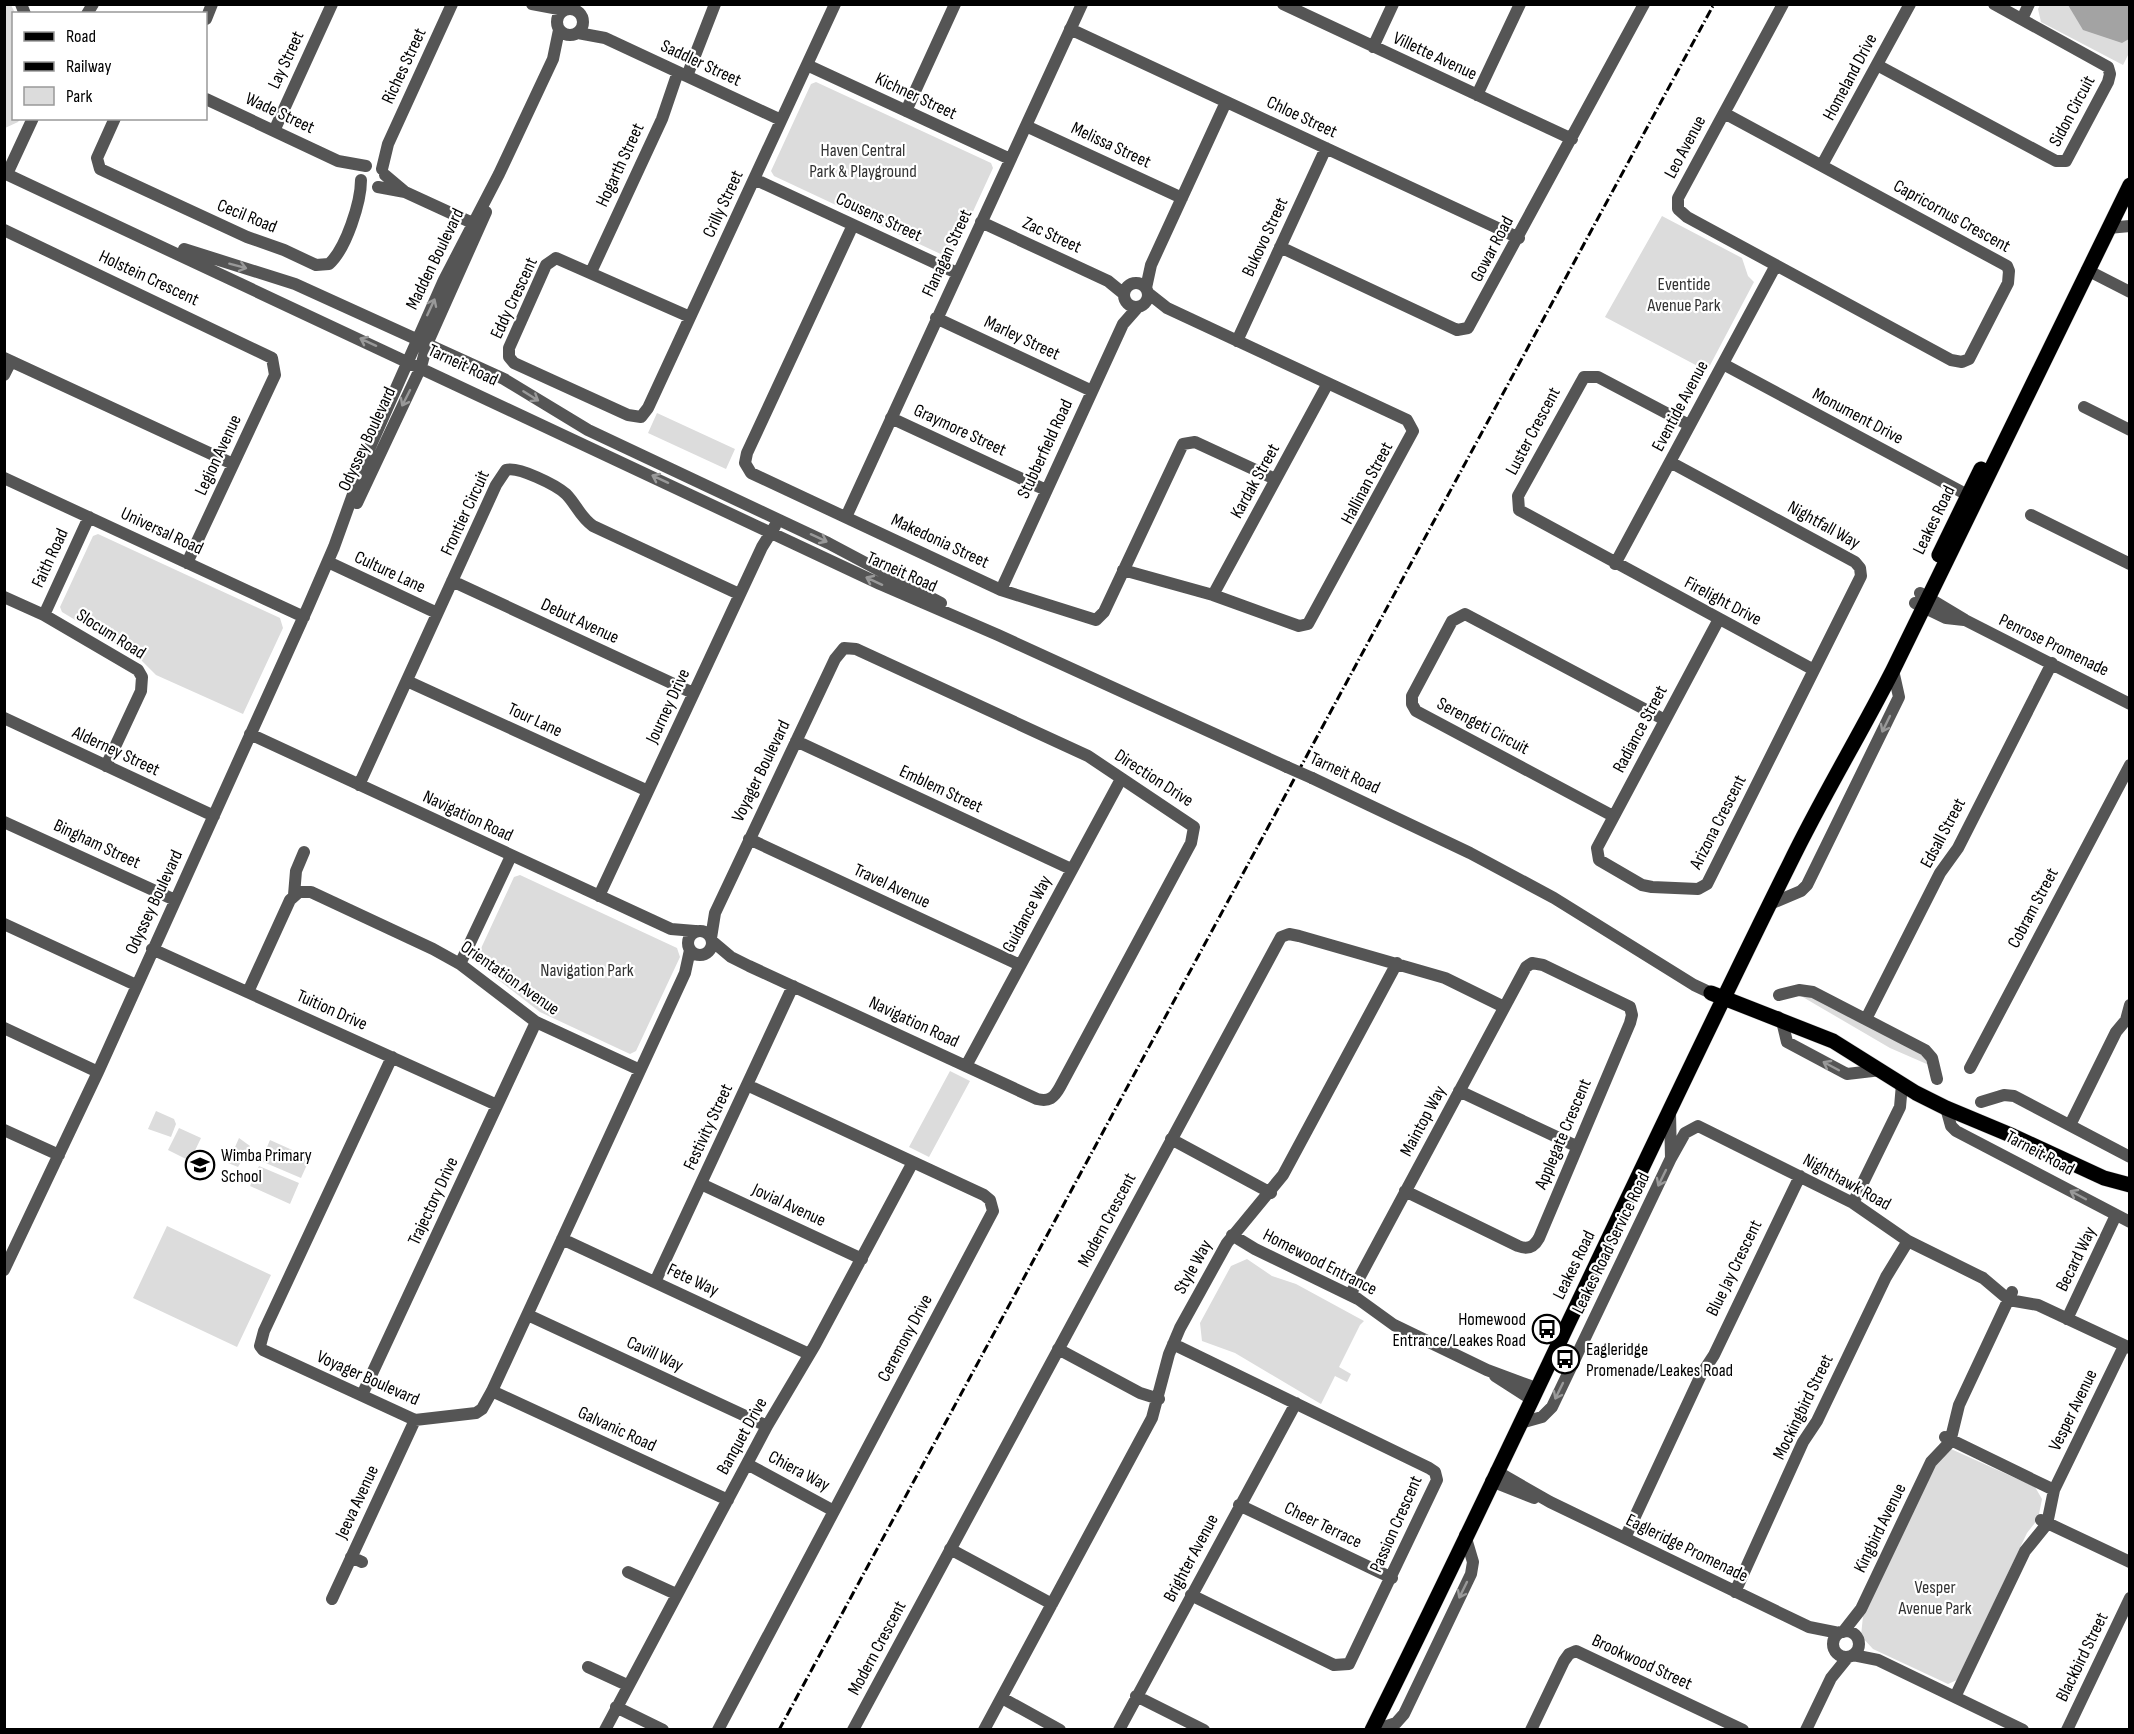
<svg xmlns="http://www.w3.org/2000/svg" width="2134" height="1734" viewBox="0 0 2134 1734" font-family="'Sofia Sans Condensed',sans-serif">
<rect width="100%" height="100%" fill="#fff"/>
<path fill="#dcdcdc" d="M5,4L11,5L15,13L14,118L20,119L18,122L5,128Z
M2040,5H2129V53L2123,65L2041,22L2038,9Z
M816,82L991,163L993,168L953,255L947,257L774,176L771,171L811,84Z
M1662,216L1742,258L1748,276L1754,282L1707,371L1605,317Z
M657,413L735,449L726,469L648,433Z
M98,534L280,618L283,628L243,714L156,675L140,659L62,612L60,607L93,536Z
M520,875L677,948L680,957L636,1051L630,1054L540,1012L478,964L477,957L514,877Z
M1807,994L1922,1053L1929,1065L1890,1048L1801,996Z
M950,1071L970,1081L929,1157L909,1147Z
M156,1111L174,1119L176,1124L171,1137L148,1129Z
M179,1128L201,1138L190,1161L168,1150Z
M239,1138L250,1146L238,1167L228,1163Z
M270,1140L310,1158L301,1178L261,1161Z
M259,1166L299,1183L290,1204L250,1186Z
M167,1226L271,1275L237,1347L133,1298Z
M1247,1259L1272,1276L1296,1284L1364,1321L1360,1325L1339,1367L1351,1374L1347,1382L1335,1376L1321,1404L1235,1353L1202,1341L1200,1323L1231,1266Z
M1951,1449L2035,1487L2042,1499L2038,1519L2027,1533L1957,1680L1948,1684L1873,1649L1861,1636L1863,1616L1940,1456Z"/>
<path fill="#a3a3a3" d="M2068,5H2129V39L2122,43L2083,30Z"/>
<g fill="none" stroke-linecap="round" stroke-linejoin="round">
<g stroke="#dbdbdb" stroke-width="16">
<path id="major" d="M1939,555L1981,469
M1711,993L1833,1041L1916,1093L1946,1108L2013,1136L2104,1178L2130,1185
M1372,1730C1515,1443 1647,1150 1790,863C1822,797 1860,735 1893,670L2130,185"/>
</g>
<path stroke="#555" stroke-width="12" d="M21,4L25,14
M532,4L564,10
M1283,4L1572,139
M557 22a13 13 0 1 1 26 0a13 13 0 1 1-26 0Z
M87,14L93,4
M206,19L212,4
M2022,19L2029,4
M1070,29L1519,238
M578,33L605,38L781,120
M1373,47L1393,4
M807,65L1010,159
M1877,65L2056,161H2066L2108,82L2110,74L2108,67L1994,4
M687,76L715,4
M1477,95L1520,4
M206,99L338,161L366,166
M906,111L955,4
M1724,113L2007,266L2009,271L2008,283L1969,359L1962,362L1951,360L1687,217L1678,209V198L1724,113L1729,104L1783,4
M115,118L97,158L100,169L247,237L284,250L316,265L329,264C346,249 361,202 361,180
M1026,126L1182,198
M274,131L332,4
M1822,165L1910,4
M382,169L388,144L452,4
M4,173L880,584L998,635L1287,767
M7,174L33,118
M385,175L404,191
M754,179L957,273
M378,187L405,192L479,226
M981,222L1108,281L1124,294
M853,225L747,453L745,463L751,473L1001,590L1096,620L1104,612L1183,444L1195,442L1275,479
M2108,228L2130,226
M4,230L272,358L275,375L187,563
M1280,247L1457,330L1468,328L1644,4
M184,249L295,284L504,379L588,430L828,543L941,603
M2087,270L2130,292
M591,272L662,119L678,72
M1124 295a12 12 0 1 1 24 0a12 12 0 1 1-24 0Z
M1146,288L1151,265L1226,102
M690,317L556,258L546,265L509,348V357L514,363L628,415L641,417L648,408L835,4
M936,318L1092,391
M1237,341L1326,148
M4,358L233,464
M1723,364L1975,499
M4,375L11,361
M2084,407L2130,430
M891,418L1046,490
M1689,425L1598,377H1584L1518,496L1519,510L1814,670
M1670,462L1855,562L1860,568L1861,576L1707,884L1698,889L1652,887L1642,885L1599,860L1597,848L1719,619
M4,478L304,617
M357,503L421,367L427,344L486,212
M2031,515L2130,564
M846,517L1082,4
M328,562L437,613
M1615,564L1776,265
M1123,570L1213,595L1299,626L1308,624L1413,431L1407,420L1167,308L1148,293
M452,581L693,693
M1001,590L1123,324L1138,307
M1920,593L1965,620L2130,704
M1213,595L1328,383
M4,597L44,615L138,670L142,677L141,691L106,766
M1915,603L1946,618L1964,620
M44,615L89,517
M407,681L648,791
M4,718L214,816
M250,734L671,929L695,931
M796,741L1071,869
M1312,778L1470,853L1554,898L1694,985L1711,993
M359,785L496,485L506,470C518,466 556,485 566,494C576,504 580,517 593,526L739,594
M1613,816L1416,711L1412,704V696L1452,621L1465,614L1665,720
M4,822L175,900
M749,839L1020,965
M294,895L296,871L304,852
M599,896L762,547L775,526
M1770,904L1801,891L1807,885L1899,697L1893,670
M4,924L136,985
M688 943a12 12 0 1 1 24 0a12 12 0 1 1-24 0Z
M711,938L715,913L835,659L844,648L856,649L1088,756L1194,827L1191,843L1060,1087C1054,1098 1049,1102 1037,1099L749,966L731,957L712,941
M152,949L497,1105
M460,964L511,856
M248,992L290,900L299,892H311L433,949L460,964L536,1022L640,1070
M1779,995L1799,990L1813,992L1925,1050L1932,1058L1937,1079
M1778,1017L1782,1021L1787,1042L1847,1074L1881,1070
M1866,1019L1940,873L1958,848L2052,663
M4,1028L98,1072
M392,1057L264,1331L260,1346L263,1350L415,1420L476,1413L482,1409L492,1391L685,973L690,950
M966,1066L1121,779
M1970,1068L2130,765
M1459,1091L1576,1146
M1981,1102L2004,1095L2014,1096L2130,1157
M1946,1108L1951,1126L1956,1131L2130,1222
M1670,1113L1671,1158
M2070,1125L2116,1032L2126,1020L2130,1005
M4,1130L59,1155
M1171,1139L1271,1193
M701,1184L862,1259
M1853,1203L1900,1107L1902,1084
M1232,1235L1255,1249L1358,1299L1394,1325L1487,1370L1536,1388
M562,1239L809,1354
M4,1270L98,1072L308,607L334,547L370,447L444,280L499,174L553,59L559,30
M655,1282L793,986
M1350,1295L1357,1282L1526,967L1532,963L1543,965L1630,1007L1632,1015L1630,1023L1539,1238C1534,1247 1528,1250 1518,1246L1405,1191
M528,1315L767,1426
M2067,1319L2116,1215
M1173,1344L1429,1468L1435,1472L1437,1480L1349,1664L1334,1665L1191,1595
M1058,1349L1140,1393L1159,1399
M1495,1376L1531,1399
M492,1391L728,1500
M362,1395L536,1022
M1520,1423L1542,1417L1552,1407L1671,1158L1685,1133L1698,1126L1853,1203L1908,1241L1983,1278L2009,1300L2038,1305L2130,1348
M1945,1437L2054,1490
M747,1464L834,1511
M1496,1471L1550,1502L1809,1627L1839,1633
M1491,1481L1534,1498
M1239,1505L1392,1578
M2041,1520L2130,1562
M1625,1538L1701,1375L1714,1355L1800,1176
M950,1549L1052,1604
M351,1557L362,1562
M628,1572L676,1594
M1735,1592L1803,1442L1817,1421L1886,1277L1908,1241
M332,1599L415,1420
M1833 1644a13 13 0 1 1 26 0a13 13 0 1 1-26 0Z
M1843,1632L1861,1609L1931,1462L1950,1442L1959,1405L2012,1292
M1853,1655L1878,1660L2023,1730
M588,1667L627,1685
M1136,1696L1204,1730
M1955,1697L2025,1551L2047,1524L2054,1490L2124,1346
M1002,1698L1060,1730
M616,1707L663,1730
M605,1730L767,1426L815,1345L913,1162
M718,1730L993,1211L990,1200L984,1195L747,1085
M853,1730L1281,937L1289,934L1299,936L1445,978L1504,1007
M984,1730L1152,1418L1169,1354L1180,1328L1227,1243L1283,1175L1397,963
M1119,1730L1296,1403
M1375,1730L1396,1723L1404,1714L1471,1574L1473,1562L1465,1535
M1531,1730L1564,1661L1569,1654L1576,1651L1743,1730
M1806,1730L1831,1678L1848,1657
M2067,1730L2130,1598"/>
<use href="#major" stroke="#000" stroke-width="15"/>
<path stroke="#000" stroke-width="3" stroke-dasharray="9 3 1.5 3" stroke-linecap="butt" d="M779,1730L1714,4"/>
<path stroke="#555" stroke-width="12" d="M1287,767L1312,778"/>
</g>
<defs><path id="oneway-shaft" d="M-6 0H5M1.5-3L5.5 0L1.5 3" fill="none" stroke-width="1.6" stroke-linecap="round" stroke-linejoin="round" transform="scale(1.5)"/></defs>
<g stroke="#999">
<use href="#oneway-shaft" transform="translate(238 266) rotate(15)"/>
<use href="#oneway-shaft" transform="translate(431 307) rotate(-65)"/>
<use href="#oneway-shaft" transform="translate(368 342) rotate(-155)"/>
<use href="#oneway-shaft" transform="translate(531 396) rotate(32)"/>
<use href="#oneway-shaft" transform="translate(406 398) rotate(117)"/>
<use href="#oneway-shaft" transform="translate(660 479) rotate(-155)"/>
<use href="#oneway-shaft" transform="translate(819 538) rotate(25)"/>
<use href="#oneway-shaft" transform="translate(874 581) rotate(-155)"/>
<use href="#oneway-shaft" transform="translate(1886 724) rotate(116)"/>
<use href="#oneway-shaft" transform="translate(1831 1066) rotate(-152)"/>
<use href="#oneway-shaft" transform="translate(1662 1178) rotate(116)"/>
<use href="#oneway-shaft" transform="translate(2078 1195) rotate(-152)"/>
<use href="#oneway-shaft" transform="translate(1559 1391) rotate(116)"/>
<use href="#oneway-shaft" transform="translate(1463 1590) rotate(116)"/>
</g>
<defs>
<g id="school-ring" transform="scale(1.5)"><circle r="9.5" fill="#fff" stroke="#000" stroke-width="1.5"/><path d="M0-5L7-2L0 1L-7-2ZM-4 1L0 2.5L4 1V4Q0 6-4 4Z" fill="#000"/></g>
<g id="bus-ring" transform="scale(1.5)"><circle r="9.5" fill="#fff" stroke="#000" stroke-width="1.5"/><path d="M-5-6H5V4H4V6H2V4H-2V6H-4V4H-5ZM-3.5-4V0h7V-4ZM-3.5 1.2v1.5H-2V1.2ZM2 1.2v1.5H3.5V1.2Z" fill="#000"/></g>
</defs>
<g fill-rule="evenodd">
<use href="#school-ring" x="200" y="1165"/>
<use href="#bus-ring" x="1547" y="1329"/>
<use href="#bus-ring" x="1565" y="1359"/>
</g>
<g text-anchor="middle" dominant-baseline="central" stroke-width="4.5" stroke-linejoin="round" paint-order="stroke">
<g font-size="18" fill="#000" stroke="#fff">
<text transform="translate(1435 56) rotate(25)">Villette Avenue</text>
<text transform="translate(286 60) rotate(-65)">Lay Street</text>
<text transform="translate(701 63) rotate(25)">Saddler Street</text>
<text transform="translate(404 66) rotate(-65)">Riches Street</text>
<text transform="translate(1850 77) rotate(-62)">Homeland Drive</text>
<text transform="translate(916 96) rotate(25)">Kichner Street</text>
<text transform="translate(2072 111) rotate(-62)">Sidon Circuit</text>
<text transform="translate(280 113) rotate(25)">Wade Street</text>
<text transform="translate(1302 117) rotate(25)">Chloe Street</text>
<text transform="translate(1111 145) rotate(25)">Melissa Street</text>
<text transform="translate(1685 147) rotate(-62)">Leo Avenue</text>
<text transform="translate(620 165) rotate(-65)">Hogarth Street</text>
<text transform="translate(723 204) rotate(-65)">Crilly Street</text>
<text transform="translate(247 216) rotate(22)">Cecil Road</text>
<text transform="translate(1952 216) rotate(29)">Capricornus Crescent</text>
<text transform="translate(879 217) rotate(25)">Cousens Street</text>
<text transform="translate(1052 235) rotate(25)">Zac Street</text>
<text transform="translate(1265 237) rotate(-65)">Bukovo Street</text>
<text transform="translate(1492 249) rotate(-62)">Gowar Road</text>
<text transform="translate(947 253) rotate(-65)">Flanagan Street</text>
<text transform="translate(435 259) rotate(-64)">Madden Boulevard</text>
<text transform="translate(149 278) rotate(25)">Holstein Crescent</text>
<text transform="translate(514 298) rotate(-65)">Eddy Crescent</text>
<text transform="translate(1022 338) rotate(25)">Marley Street</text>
<text transform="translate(463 365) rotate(25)">Tarneit Road</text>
<text transform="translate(1680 406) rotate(-62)">Eventide Avenue</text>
<text transform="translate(1858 416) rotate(28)">Monument Drive</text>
<text transform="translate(960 430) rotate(25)">Graymore Street</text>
<text transform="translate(1533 431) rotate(-62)">Luster Crescent</text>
<text transform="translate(367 439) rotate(-65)">Odyssey Boulevard</text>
<text transform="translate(1045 449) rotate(-65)">Stubberfield Road</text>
<text transform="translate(218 455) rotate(-65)">Legion Avenue</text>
<text transform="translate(1255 481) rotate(-61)">Kardak Street</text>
<text transform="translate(1367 483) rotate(-62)">Hallinan Street</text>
<text transform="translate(465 513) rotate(-65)">Frontier Circuit</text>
<text transform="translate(1934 520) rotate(-64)">Leakes Road</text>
<text transform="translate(1824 525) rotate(29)">Nightfall Way</text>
<text transform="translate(162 531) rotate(25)">Universal Road</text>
<text transform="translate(940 541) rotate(25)">Makedonia Street</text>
<text transform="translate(50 558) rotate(-65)">Faith Road</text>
<text transform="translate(390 572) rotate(25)">Culture Lane</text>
<text transform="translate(902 572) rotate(24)">Tarneit Road</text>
<text transform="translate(1723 601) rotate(28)">Firelight Drive</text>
<text transform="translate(580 621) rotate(25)">Debut Avenue</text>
<text transform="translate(111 634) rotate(32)">Slocum Road</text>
<text transform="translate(2054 645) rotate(26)">Penrose Promenade</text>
<text transform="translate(668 706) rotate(-65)">Journey Drive</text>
<text transform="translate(535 720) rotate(25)">Tour Lane</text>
<text transform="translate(1483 726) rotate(28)">Serengeti Circuit</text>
<text transform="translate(1640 729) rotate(-62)">Radiance Street</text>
<text transform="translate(116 751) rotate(25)">Alderney Street</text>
<text transform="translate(761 771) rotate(-64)">Voyager Boulevard</text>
<text transform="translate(1345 773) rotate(25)">Tarneit Road</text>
<text transform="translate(1154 778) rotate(33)">Direction Drive</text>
<text transform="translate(941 789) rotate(25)">Emblem Street</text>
<text transform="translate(468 816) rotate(25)">Navigation Road</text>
<text transform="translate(1718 822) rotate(-63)">Arizona Crescent</text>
<text transform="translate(1943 833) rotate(-62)">Edsall Street</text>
<text transform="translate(97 844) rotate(25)">Bingham Street</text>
<text transform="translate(892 886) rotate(25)">Travel Avenue</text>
<text transform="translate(154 902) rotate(-65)">Odyssey Boulevard</text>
<text transform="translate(2033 908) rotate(-62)">Cobram Street</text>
<text transform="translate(1027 914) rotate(-62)">Guidance Way</text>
<text transform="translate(510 978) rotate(35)">Orientation Avenue</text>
<text transform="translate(332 1010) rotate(24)">Tuition Drive</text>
<text transform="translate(914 1022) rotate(25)">Navigation Road</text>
<text transform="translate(1423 1121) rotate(-62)">Maintop Way</text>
<text transform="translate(708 1127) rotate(-65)">Festivity Street</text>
<text transform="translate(1563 1134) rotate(-67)">Applegate Crescent</text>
<text transform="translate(2040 1153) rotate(28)">Tarneit Road</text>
<text transform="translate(1847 1182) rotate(29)">Nighthawk Road</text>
<text transform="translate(433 1201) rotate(-65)">Trajectory Drive</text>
<text transform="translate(789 1205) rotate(25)">Jovial Avenue</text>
<text transform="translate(1107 1220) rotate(-62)">Modern Crescent</text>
<text transform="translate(1611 1243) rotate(-64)">Leakes Road Service Road</text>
<text transform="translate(2076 1259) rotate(-64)">Becard Way</text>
<text transform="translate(1320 1262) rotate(27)">Homewood Entrance</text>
<text transform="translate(1574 1265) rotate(-64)">Leakes Road</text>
<text transform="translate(1193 1267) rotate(-61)">Style Way</text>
<text transform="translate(1734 1268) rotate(-64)">Blue Jay Crescent</text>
<text transform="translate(693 1280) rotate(25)">Fete Way</text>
<text transform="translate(905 1338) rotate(-62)">Ceremony Drive</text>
<text transform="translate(655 1354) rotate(25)">Cavill Way</text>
<text transform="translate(368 1378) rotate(24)">Voyager Boulevard</text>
<text transform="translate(1803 1407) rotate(-64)">Mockingbird Street</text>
<text transform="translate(2073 1410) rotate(-64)">Vesper Avenue</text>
<text transform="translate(617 1429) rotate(25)">Galvanic Road</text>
<text transform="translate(742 1436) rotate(-61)">Banquet Drive</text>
<text transform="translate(799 1471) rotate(28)">Chiera Way</text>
<text transform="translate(357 1502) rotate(-65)">Jeeva Avenue</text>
<text transform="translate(1396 1524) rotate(-66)">Passion Crescent</text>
<text transform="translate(1323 1525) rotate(26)">Cheer Terrace</text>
<text transform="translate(1880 1528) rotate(-64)">Kingbird Avenue</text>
<text transform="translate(1687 1548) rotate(26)">Eagleridge Promenade</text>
<text transform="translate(1191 1558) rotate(-62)">Brighter Avenue</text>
<text transform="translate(877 1648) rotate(-62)">Modern Crescent</text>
<text transform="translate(2082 1657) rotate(-64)">Blackbird Street</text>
<text transform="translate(1642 1662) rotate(25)">Brookwood Street</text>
</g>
<g font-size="18" fill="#333" stroke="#fff">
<text x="863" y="150">Haven Central<tspan x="863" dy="21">Park &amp; Playground</tspan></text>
<text x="1684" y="284">Eventide<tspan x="1684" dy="21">Avenue Park</tspan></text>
<text x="587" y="970">Navigation Park</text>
<text x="1935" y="1587">Vesper<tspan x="1935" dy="21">Avenue Park</tspan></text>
</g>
<g font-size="18" fill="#000" stroke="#fff" text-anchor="start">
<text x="221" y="1155">Wimba Primary<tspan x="221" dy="21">School</tspan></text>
<text x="1526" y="1319" text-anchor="end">Homewood<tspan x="1526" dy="21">Entrance/Leakes Road</tspan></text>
<text x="1586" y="1349">Eagleridge<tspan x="1586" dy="21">Promenade/Leakes Road</tspan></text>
</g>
</g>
<rect width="2134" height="1734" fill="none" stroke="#000000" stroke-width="12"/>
<rect x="12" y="12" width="195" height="108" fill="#ffffff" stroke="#999999" stroke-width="1.5"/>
<rect x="24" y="32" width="30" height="9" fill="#000000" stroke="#999999" stroke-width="1.5"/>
<text x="66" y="42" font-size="18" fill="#000000">Road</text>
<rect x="24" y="62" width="30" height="9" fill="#000000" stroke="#999999" stroke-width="1.5"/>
<text x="66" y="72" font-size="18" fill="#000000">Railway</text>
<rect x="24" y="87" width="30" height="18" fill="#dcdcdc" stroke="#999999" stroke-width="1.5"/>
<text x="66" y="102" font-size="18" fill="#000000">Park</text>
</svg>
